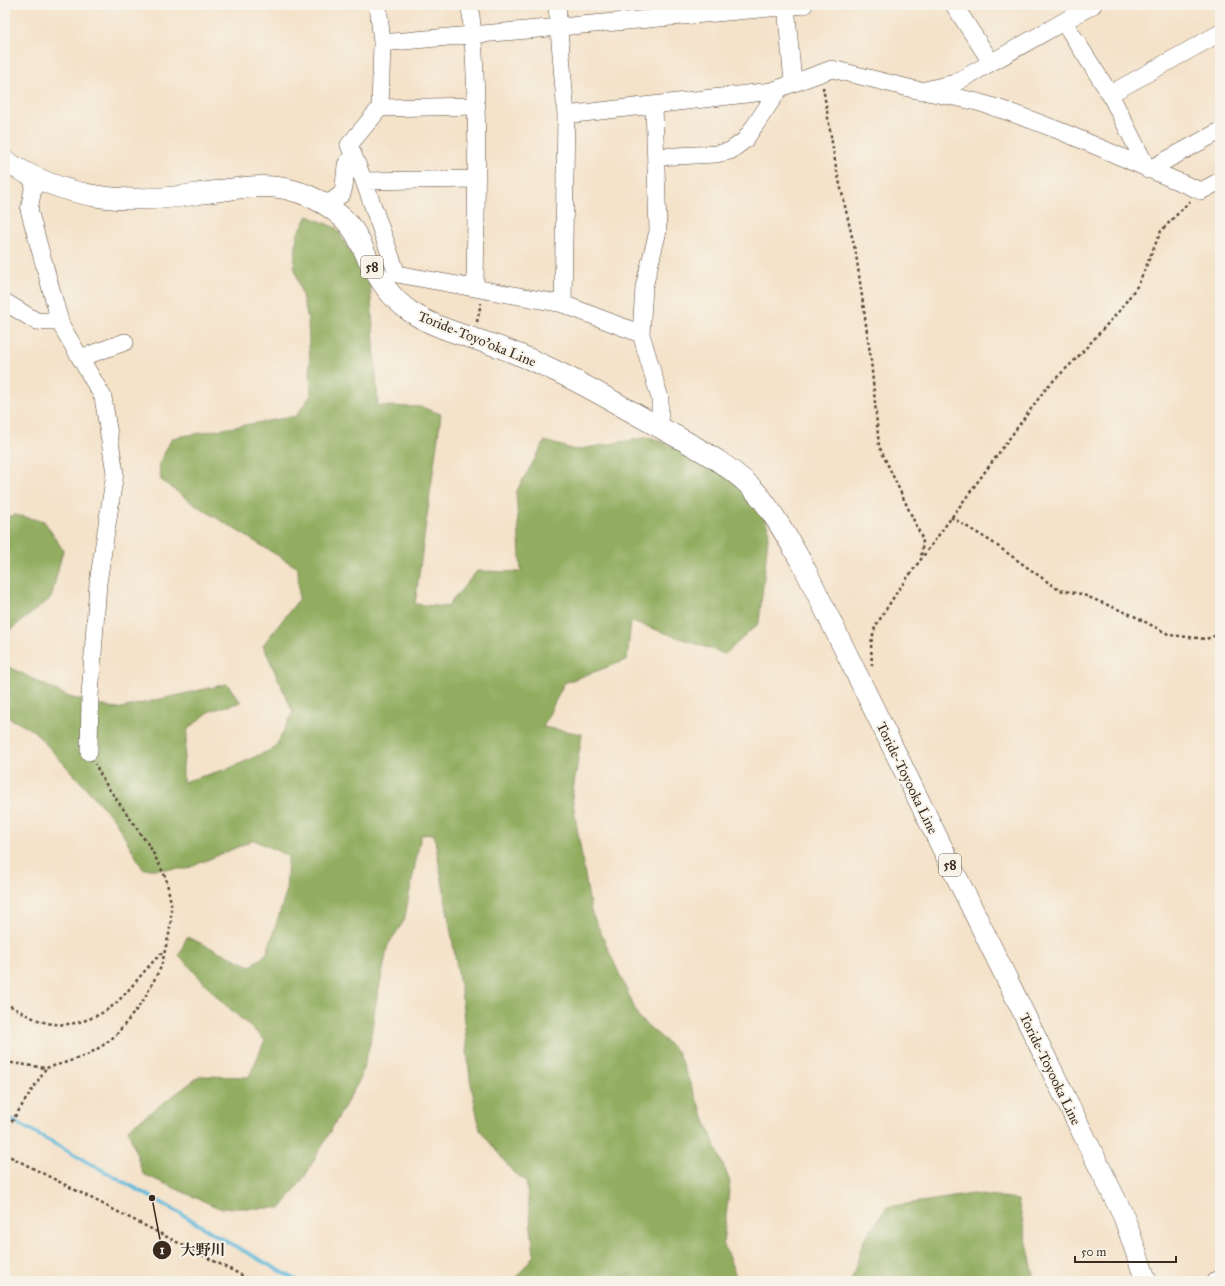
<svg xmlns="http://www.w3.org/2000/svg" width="1225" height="1286" viewBox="0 0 1225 1286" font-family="'IM FELL Great Primer','Noto Serif JP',serif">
<rect width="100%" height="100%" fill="#f7f3e8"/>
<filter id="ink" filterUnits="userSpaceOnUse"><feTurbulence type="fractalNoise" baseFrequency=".025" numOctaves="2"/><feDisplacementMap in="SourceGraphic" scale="8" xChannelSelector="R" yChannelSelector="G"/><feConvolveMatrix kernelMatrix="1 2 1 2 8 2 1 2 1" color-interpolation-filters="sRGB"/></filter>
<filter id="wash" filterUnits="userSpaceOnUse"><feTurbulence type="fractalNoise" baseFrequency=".012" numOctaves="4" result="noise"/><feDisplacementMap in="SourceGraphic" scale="16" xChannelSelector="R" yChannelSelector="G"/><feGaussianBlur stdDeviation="0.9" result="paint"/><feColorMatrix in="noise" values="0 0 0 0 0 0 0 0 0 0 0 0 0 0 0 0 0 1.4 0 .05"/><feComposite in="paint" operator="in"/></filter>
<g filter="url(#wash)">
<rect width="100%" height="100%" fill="#f4e2c9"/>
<path fill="#92ad60" stroke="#666c3f" d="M308,216L336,228L370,282L378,406L421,407L441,414L415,604L447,607L477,571L521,572L516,492L545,441L575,450L650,437L693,455L736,484L758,504L769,529L759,623L725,654L631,621L627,660L564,683L543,727L582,734L572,797L591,911L639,1018L677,1051L730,1182L723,1243L738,1281H514L534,1255L526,1181L513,1172L480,1130L470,1079L461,991L434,834L421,835L404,921L388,945L375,1008L370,1044L360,1079L305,1176L281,1208H219L143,1174L128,1129L200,1076L249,1077L265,1040L220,1000L179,955L187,937L251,966L267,953L286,893L288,856L254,840L186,869H143L115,820L34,731L5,716V665L69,697L117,709L227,684L241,702L210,711L188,729L183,766V782L230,768L275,748L293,712L263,645L299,599L298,568L194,504L161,480L159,464L172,438L296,416L311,395L308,319L294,265L297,235Z
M15,515L44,521L63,550L51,598L5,634V517Z
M973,1194L1018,1200L1035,1281H851L863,1242L887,1207Z"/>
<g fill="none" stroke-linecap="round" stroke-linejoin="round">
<path stroke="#5eb9db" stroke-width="4" d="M5,1116L185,1216L219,1237L298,1281"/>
</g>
</g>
<g filter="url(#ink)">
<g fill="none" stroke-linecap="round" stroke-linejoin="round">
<g stroke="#574638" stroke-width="18">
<path id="minor" d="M378,5L382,43L380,108L349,145L364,181L397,274L563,304L566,115L772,91L832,69L921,91L955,83L1093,5
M470,5C480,99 476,193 475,287
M557,5L566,115
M786,5L793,83
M954,5L991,62
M1064,22L1110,94L1148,170
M382,43L804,5
M927,92C946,96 966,98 984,104C1058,126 1129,162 1201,191L1220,181
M1110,94L1220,33
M654,105L658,231L644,287L641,334L660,398V428
M380,108L477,106
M656,157L716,154L730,151L745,140L780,88
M1148,170L1220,131
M35,178L29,210L61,325L103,397L115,473L98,583L90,696L89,752
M364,181L477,179
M326,205L342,194L344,187L346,165L353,155
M5,302L36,321L50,322L58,314
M563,304L641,334
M80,358L125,342
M1215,1281L1220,1278"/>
</g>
<g stroke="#574638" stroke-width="22">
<path id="major" d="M5,161C67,200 126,205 197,194C229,190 260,182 291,190C315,196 340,211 354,231C359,239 363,248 367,257C378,278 391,299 411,312C441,332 479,338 512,352C524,357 536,361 547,367C583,383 617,404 652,423C689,444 733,464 761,498C777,518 789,541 802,563L1124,1217L1146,1281"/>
</g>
<path stroke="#574638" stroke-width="2.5" stroke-dasharray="3 3" stroke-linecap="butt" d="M823,87L836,167L856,254L871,360L879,446L923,540L921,558
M477,322L481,303
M951,517L992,542L1059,590L1081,594L1132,615L1170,635L1206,639L1220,634
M872,666L871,643L875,627L897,592L1047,387L1076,359L1120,310L1138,285L1161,231L1190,201
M5,1003C18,1010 32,1019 47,1023C70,1028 98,1019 116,1003C133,987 146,967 164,951
M5,1062L46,1068L64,1063L87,1055L102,1046L116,1035L129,1019L143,1001L161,967L169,934L171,921V903L166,878L150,847L105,783L95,764
M5,1132L46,1068
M5,1154L253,1281"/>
<use href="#minor" stroke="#fff" stroke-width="17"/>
<use href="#major" stroke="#fff" stroke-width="21"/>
</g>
</g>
<g text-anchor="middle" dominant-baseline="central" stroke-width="4" stroke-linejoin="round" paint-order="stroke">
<g fill="#f7f3e8" stroke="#73665b" stroke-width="1">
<rect x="361" y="256" width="22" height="22" rx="3"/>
<rect x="939" y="854" width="22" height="22" rx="3"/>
</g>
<g font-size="13" font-weight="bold" fill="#3b2a1e">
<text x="372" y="267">58</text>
<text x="950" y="865">58</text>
</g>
<g font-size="14" fill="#3b2a1e" stroke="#f7f3e8">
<text transform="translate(477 339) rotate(22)">Toride-Toyo'oka Line</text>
<text transform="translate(907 778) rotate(64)">Toride-Toyooka Line</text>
<text transform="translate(1050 1069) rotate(64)">Toride-Toyooka Line</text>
</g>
</g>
<path fill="none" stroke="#3b2a1e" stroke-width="1.5" d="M152 1198L162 1250"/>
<g fill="#3b2a1e" stroke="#f7f3e8" stroke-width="1.5">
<circle cx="152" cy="1198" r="4"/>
<circle cx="162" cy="1250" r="10"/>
</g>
<g font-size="12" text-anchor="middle" font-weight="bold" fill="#fff">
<text x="162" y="1254">1</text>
</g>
<g font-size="15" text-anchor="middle" font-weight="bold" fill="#3b2a1e" stroke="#f7f3e8" stroke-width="4" stroke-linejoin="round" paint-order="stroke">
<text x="203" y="1255">大野川</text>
</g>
<rect width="1225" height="1286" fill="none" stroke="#f7f3e8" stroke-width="20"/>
<path d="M1075 1256v6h101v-6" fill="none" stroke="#3b2a1e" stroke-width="2"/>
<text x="1081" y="1256" font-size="12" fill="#3b2a1e" stroke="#f7f3e8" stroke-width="3" paint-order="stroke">50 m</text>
</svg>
